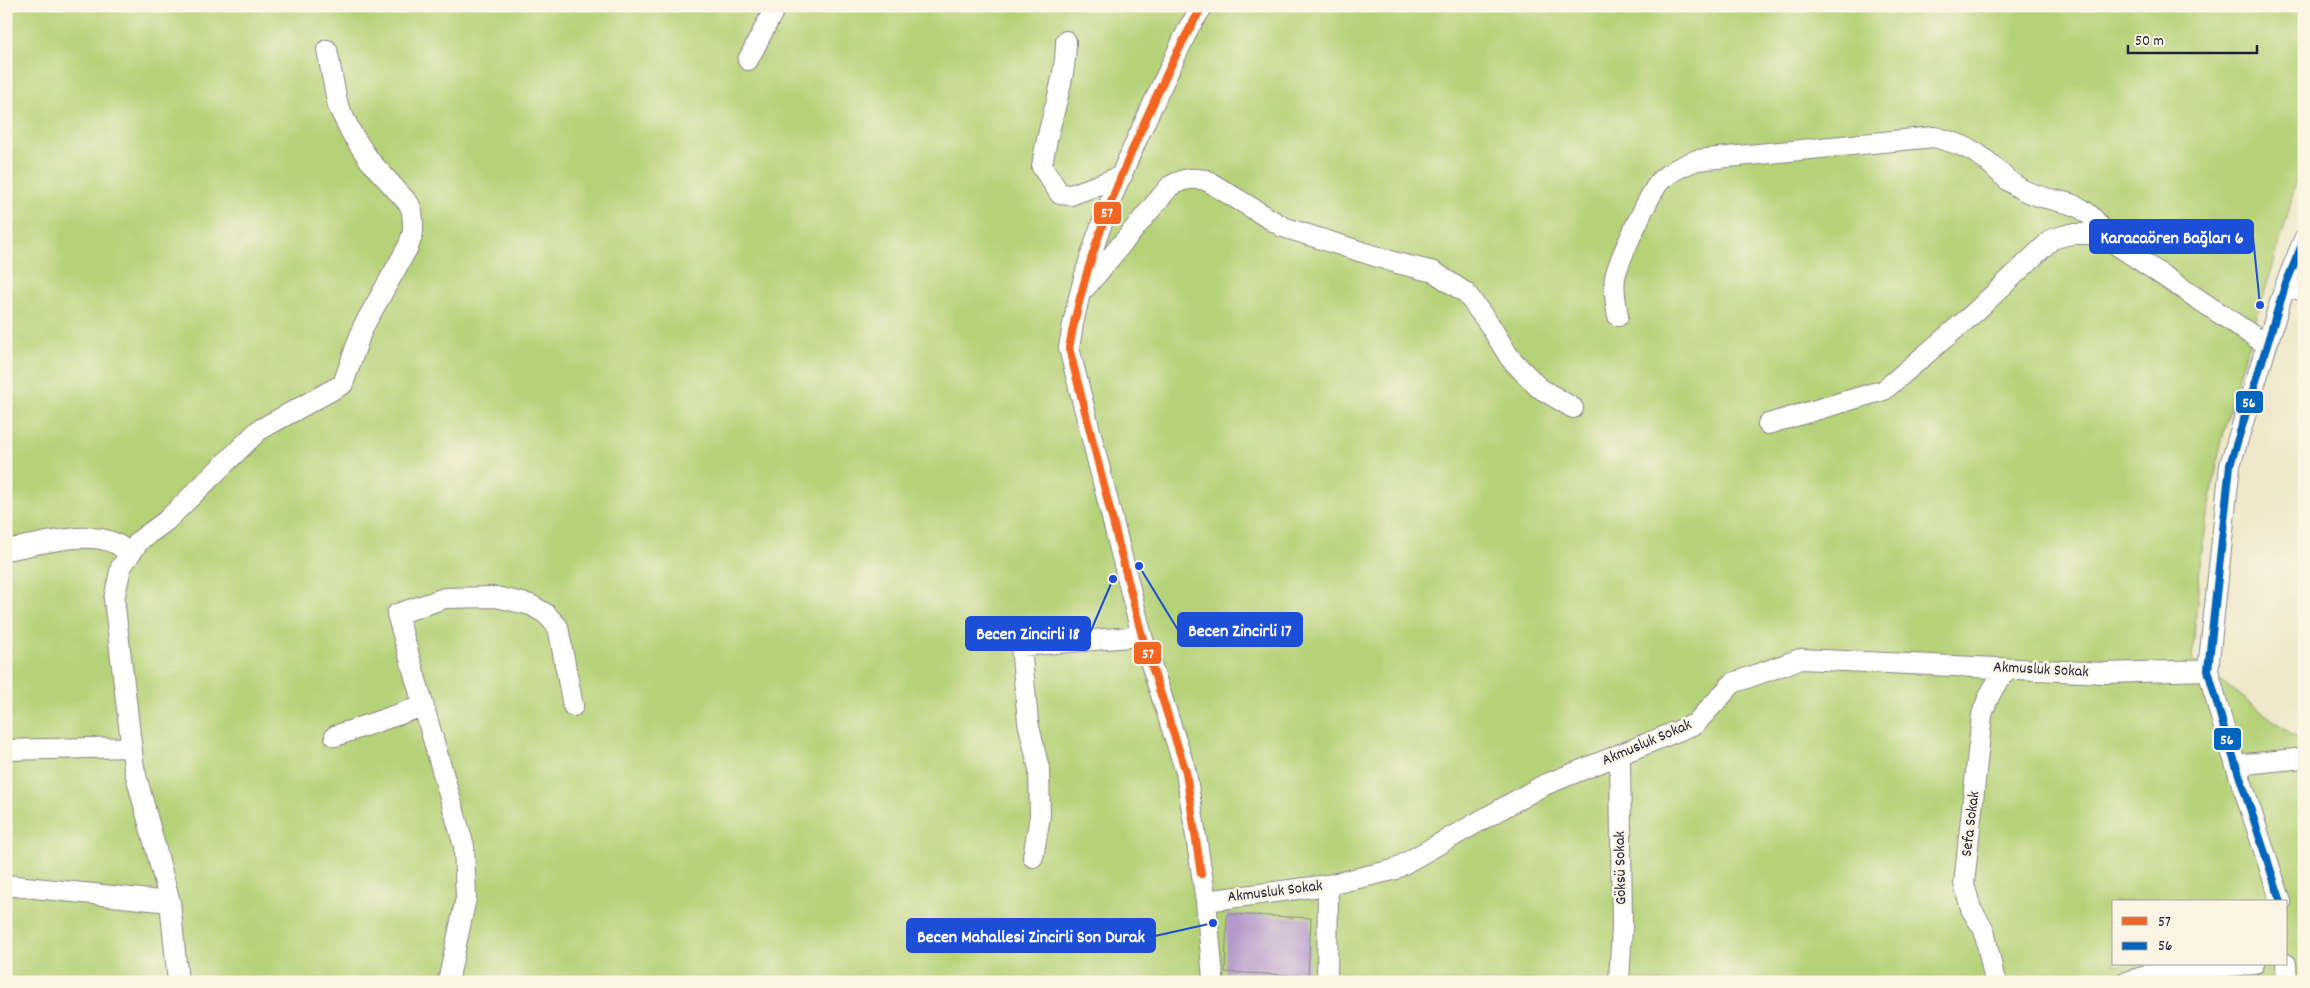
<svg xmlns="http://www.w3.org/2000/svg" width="2310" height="988" viewBox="0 0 2310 988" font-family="Dekko,sans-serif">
<rect width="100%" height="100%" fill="#fcf5e5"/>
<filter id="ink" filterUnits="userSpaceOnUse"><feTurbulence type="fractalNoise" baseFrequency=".02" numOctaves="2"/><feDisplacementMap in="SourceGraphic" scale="10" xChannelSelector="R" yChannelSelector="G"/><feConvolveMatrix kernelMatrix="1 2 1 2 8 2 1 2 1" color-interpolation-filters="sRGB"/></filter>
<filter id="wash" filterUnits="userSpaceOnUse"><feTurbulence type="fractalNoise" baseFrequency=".0096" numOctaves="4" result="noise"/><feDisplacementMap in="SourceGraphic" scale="20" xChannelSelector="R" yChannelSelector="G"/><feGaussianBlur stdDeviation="1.12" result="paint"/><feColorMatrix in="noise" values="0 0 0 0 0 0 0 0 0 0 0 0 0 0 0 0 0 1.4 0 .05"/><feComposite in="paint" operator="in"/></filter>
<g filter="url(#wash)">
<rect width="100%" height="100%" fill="#efe8cb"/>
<path fill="#b5d278" stroke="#6c7a5a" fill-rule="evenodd" d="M6,6H2304V150L2284,229L2231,402L2219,453L2201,556L2192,660L2304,743V982H6ZM2114,902H2286V964H2114Z"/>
<g id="blocks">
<path fill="#b398cb" d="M1227,914L1311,918L1308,976L1225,972Z"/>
</g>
</g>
<g filter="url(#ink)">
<use href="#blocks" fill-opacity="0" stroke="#888583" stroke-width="1"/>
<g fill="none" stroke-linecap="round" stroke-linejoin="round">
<g stroke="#888583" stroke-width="22">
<path id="minor" d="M1203,6L1189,27C1142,130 1085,235 1069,348L1142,636L1186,772L1206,901
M1066,41C1066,85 1047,124 1042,167L1060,194L1071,195L1122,176
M748,60L776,6
M2285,286L2304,291
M1086,287L1170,186C1183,179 1192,177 1206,180L1283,227L1397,263L1434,272L1466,293L1489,324L1510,358L1538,387L1573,408
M1618,316C1616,303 1613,291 1615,278C1617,263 1651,190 1661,180C1672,170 1683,165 1697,160L1934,137C1952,142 1968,146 1983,158C1998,169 2007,183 2025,191C2065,208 2082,194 2108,239
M1768,424L1884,390L1973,314L2052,239L2070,234H2090L2108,239L2267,345
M6,550C37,545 85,530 114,543C120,545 125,550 130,554
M335,736L423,706
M6,750L132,747
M2236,765L2304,758
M1033,857L1040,816L1039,769L1028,722L1021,646L1142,636
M6,885L170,902
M2281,902L2225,732L2208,670L2230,465L2285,286L2304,239
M2286,964L2287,982
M178,982L170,902L134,768L114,599L121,567L140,540L166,521L259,430L343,384L363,327L408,247L413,232V222L412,211L409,204L370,161L352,134L338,106L327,50
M448,982L466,898L464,846L397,614L445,598L496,597L531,605L546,614L558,627L573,706
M1210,982L1213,978L1206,901L1328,885L1393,870L1542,786L1695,724L1733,683L1800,659L2105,673L2208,670
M1327,982L1328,885
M1619,982L1622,927L1620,754
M1995,982L1984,930L1971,909L1964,884L1982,715C1988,696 1995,682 2009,669
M2125,982L2164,971L2254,964"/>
</g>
<path stroke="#888583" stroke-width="3" stroke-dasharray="1 4" stroke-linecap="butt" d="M1629,6H1648"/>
<use href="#minor" stroke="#fff" stroke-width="20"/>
<g stroke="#fcf5e5" stroke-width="11">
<path id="bus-1" d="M1201,874L1186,772L1142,636L1069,348C1085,260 1118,179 1156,97C1171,66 1184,35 1203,6"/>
</g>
<g stroke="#fcf5e5" stroke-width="11">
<path id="bus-2" d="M2281,902L2225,732L2208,670L2230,465L2285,286L2304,240"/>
</g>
<use href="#bus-1" stroke="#f26522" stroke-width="8"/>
<use href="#bus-2" stroke="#0065bd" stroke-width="8"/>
</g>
</g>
<g text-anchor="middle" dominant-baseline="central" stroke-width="5" stroke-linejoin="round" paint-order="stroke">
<g font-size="16" fill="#22223b" stroke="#fcf5e5">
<text transform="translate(2041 670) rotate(3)">Akmusluk Sokak</text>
<text transform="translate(1647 743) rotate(-23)">Akmusluk Sokak</text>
<text transform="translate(1971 824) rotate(-83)">Sefa Sokak</text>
<text transform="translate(1621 868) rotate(-91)">Göksü Sokak</text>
<text transform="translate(1275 892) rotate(-7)">Akmusluk Sokak</text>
</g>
</g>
<path fill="none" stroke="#1d4ed8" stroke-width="2" d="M2260 305L2253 237M1139 566L1178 630M1113 579L1090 633M1213 923L1155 936"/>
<g fill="#1d4ed8" stroke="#fcf5e5" stroke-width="2">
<circle cx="2260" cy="305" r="5"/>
<circle cx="1139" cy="566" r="5"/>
<circle cx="1113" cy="579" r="5"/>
<circle cx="1213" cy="923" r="5"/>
</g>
<g fill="#1d4ed8" stroke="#1d4ed8" stroke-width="2">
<rect x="2090" y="220" width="163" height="33" rx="5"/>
<rect x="1178" y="613" width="124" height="33" rx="5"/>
<rect x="966" y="617" width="124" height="33" rx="5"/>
<rect x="907" y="919" width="248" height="33" rx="5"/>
</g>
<g font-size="18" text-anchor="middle" font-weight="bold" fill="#fff">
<text x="2172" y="243">Karacaören Bağları 6</text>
<text x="1240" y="636">Becen Zincirli 17</text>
<text x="1028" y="639">Becen Zincirli 18</text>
<text x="1031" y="942">Becen Mahallesi Zincirli Son Durak</text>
</g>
<g stroke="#fcf5e5" stroke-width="2">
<rect x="1093" y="201" width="29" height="24" rx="5" fill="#f26522"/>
<rect x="2235" y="390" width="29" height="24" rx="5" fill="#0065bd"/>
<rect x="1133" y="641" width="29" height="24" rx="5" fill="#f26522"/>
<rect x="2213" y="727" width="29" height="24" rx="5" fill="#0065bd"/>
</g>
<g font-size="14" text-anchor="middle" font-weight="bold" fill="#fff">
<text x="1107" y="217">57</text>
<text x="2249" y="407">56</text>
<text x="1148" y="658">57</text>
<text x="2227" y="744">56</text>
</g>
<rect width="2310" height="988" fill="none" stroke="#fcf5e5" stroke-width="25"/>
<rect x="2112" y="900" width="175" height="65" fill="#fcf5e5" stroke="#a5a1a1"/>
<rect x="2122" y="917" width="25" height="8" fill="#f26522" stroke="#a5a1a1"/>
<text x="2158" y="926" font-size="15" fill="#22223b">57</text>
<rect x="2122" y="942" width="25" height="8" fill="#0065bd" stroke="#a5a1a1"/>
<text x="2158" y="950" font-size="15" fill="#22223b">56</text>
<path d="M2128 45v8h129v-8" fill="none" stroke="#22223b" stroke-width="2.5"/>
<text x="2135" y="45" font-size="15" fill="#22223b" stroke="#fcf5e5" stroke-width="4" paint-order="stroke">50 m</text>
</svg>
